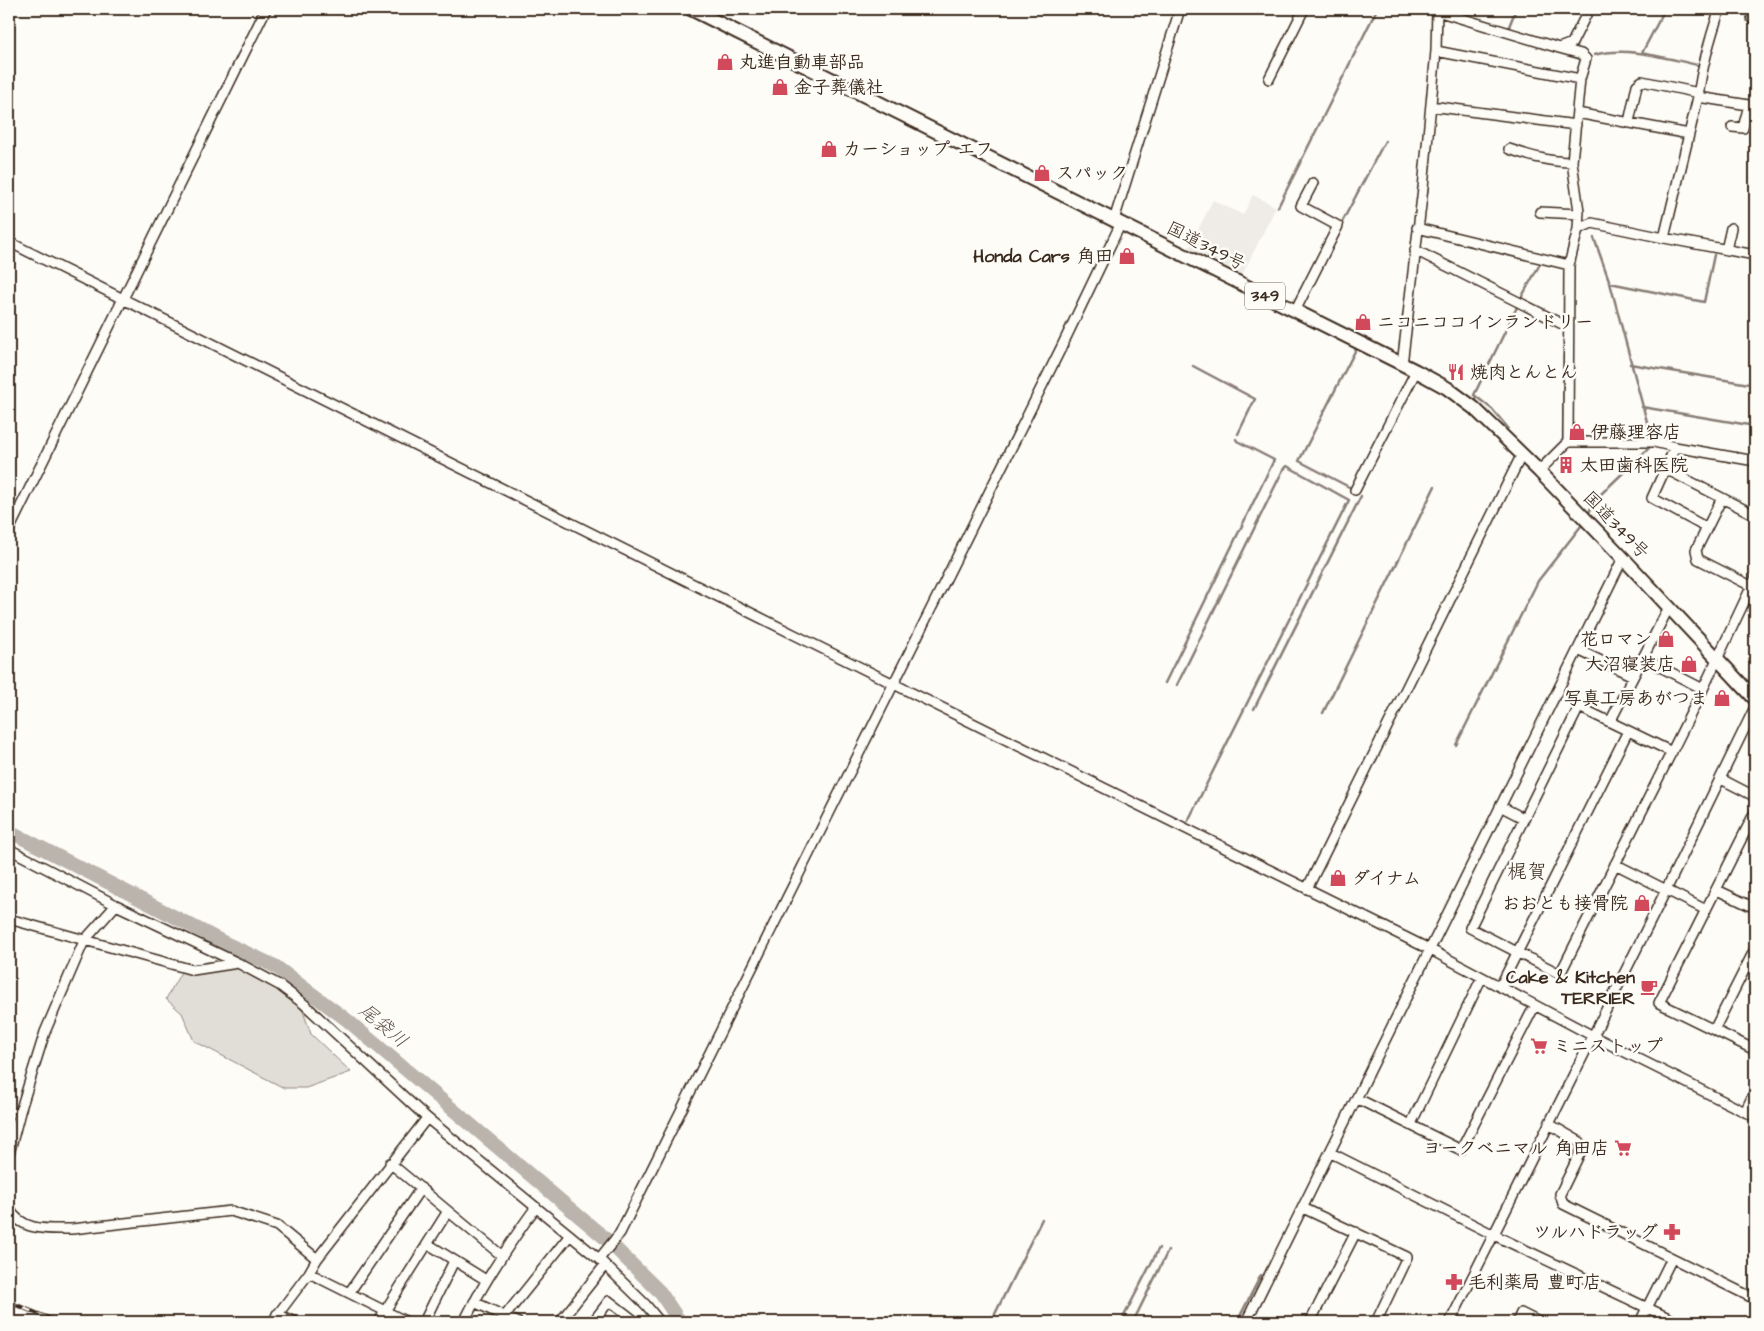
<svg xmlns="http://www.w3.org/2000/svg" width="1764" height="1331" viewBox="0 0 1764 1331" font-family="'Architects Daughter','Klee One',sans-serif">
<rect width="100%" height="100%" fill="#fdfcf7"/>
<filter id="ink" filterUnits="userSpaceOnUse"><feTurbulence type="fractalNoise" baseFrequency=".02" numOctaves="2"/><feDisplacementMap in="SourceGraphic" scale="10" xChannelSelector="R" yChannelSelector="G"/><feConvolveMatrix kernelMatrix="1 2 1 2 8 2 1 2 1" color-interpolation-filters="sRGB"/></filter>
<g filter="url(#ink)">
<path fill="#efece7" d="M1253,195L1276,207L1242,275L1189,248L1213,200L1243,215Z"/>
<path fill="#e1ded7" stroke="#8e847a" d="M232,955H256L279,964L296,973L303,989V1011L311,1034L351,1072L306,1088H284L194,1041L182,1013L166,999L181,972Z"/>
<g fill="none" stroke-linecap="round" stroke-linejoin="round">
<path stroke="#887d74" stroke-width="2.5" d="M1508,29L1516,9
M1642,53L1665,9
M1594,55C1628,46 1664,58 1698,65
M1278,207L1377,9
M1341,224L1385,141
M1594,238L1610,283L1651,437
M1610,283L1704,302L1714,255
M1520,300L1540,264
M1630,364L1755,385
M1193,366L1255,399L1238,434
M1642,407L1755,426
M1508,428L1492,409L1474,395L1518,305
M1540,463L1563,440L1564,356
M1351,488L1299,461L1356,349
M1589,513L1592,505L1600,495L1651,446
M1165,683L1274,460L1237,441L1236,439
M1177,685L1283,470L1287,466L1349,500L1188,821
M1254,709L1361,496
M1323,713L1435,486
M1456,745L1538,581L1581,526
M991,1322L1042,1219
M1121,1322L1159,1248
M1133,1322L1168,1251
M1237,1322L1261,1275"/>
<path stroke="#bbb4ad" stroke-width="14" d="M9,831L223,942L275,966L347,1020L606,1239L660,1292L680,1322"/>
<g stroke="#3b2a1e" stroke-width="12">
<path id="minor" d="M1437,11L1559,48L1572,43L1589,9
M1752,19L1755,9
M1436,51L1580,79
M1269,79L1304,9
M1698,97C1702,66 1710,38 1720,9
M1431,106L1576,125
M1577,113L1689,134
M1629,122L1637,85L1642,81L1699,93
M1732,127L1743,128L1749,105
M1509,149C1530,156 1550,162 1572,162
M1540,212L1579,214
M1114,220L1180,9
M1417,228L1569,265
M1578,229L1592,223L1664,238L1755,255
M1664,238L1698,97L1755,106
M9,242L799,637L1431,950L1593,1036L1755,1117
M1415,250L1568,327
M1726,250L1731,228
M1295,311L1338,226L1301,206L1313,183
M1402,365L1423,188L1436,51L1437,9
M1568,442H1654L1675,447L1755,461
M1675,447L1652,498L1707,528
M1666,469L1755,515
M1539,471L1568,442L1569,265L1578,229L1579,211L1572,162L1580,79L1586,59L1581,54L1559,48
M1355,490L1416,371
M1722,498L1696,550L1698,559L1755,588
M9,530L266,9
M1578,650L1633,676
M1643,658L1703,689C1656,784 1608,878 1560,974L1470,928L1579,707L1672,752
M1703,689L1755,579
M1610,722L1669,607
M1721,779L1752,795
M1500,806L1523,818
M1755,812L1659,1003L1755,1050
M9,849L116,905L238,963L279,985L304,1004L427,1118L599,1259L646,1305L660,1322
M1615,864L1706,910
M1307,889L1522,454
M1717,890L1755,908
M9,919L193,970L238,963
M1500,987L1628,731
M1714,1030L1755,949
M1358,1099L1461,1150L1535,1005
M1745,1112L1755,1091
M1411,1124L1482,977
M1549,1124L1580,1142L1582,1149L1560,1194L1563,1204L1755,1299
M1331,1153L1494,1235L1677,1322
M9,1154L20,1112L45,1032L84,941L116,905
M390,1163L501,1255
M9,1208C21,1232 49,1229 72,1229L231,1211L277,1226L317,1259
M1303,1208L1407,1257L1376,1322
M428,1244L486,1280
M599,1259L620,1233L1061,348L1121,223
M309,1273L407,1322
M349,1293L421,1188
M474,1302L517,1322
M277,1314L295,1322
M505,1316L570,1235
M272,1322L309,1273L317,1259L427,1118
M379,1322L385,1311L448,1211
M424,1322L454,1261
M464,1322C484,1281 509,1244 536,1207
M560,1322L605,1265
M593,1322L609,1301L636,1322
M1246,1322L1623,558
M1310,1322L1356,1232
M1450,1322L1666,890L1755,707
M1517,1322L1521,1313L1539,1322
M1640,1322L1672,1258"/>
</g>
<g stroke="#3b2a1e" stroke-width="16">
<path id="highway" d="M691,9L1416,371L1447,388L1474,408L1539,471L1623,558L1755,699"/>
</g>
<use href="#minor" stroke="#fdfcf7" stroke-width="9"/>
<use href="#highway" stroke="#fdfcf7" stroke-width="12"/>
<g stroke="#3b2a1e" stroke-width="4.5">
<path id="rail" d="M9,1302L58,1322"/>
</g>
<use href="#rail" stroke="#fdfcf7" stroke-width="2.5" stroke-dasharray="8" stroke-linecap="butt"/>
</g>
</g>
<defs>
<g id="shop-bare" transform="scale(1.35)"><path d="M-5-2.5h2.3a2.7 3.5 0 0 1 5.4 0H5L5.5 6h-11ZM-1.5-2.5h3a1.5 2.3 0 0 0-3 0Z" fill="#d1495b" stroke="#fdfcf7" stroke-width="2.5" paint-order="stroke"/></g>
<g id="restaurant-bare" transform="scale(1.35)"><path d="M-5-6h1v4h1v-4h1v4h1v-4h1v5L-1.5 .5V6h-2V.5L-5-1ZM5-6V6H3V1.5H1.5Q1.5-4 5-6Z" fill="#d1495b" stroke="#fdfcf7" stroke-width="2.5" paint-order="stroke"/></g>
<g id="building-bare" transform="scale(1.35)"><path d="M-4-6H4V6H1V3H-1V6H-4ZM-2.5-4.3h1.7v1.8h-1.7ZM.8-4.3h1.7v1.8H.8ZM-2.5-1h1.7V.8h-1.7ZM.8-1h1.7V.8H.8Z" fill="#d1495b" stroke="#fdfcf7" stroke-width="2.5" paint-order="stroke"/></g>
<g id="cafe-bare" transform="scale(1.35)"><path d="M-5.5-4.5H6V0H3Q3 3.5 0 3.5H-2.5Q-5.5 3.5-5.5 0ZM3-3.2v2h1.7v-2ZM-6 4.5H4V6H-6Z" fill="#d1495b" stroke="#fdfcf7" stroke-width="2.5" paint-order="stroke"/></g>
<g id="supermarket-bare" transform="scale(1.35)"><path d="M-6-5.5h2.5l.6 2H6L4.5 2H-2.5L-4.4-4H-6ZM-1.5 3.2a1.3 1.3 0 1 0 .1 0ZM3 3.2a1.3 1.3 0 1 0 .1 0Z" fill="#d1495b" stroke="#fdfcf7" stroke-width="2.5" paint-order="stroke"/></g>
<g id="pharmacy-bare" transform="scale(1.35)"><path d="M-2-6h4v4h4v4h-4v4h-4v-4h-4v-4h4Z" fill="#d1495b" stroke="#fdfcf7" stroke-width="2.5" paint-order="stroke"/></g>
</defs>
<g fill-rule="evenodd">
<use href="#shop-bare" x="725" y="62"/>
<use href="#shop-bare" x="780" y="87"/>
<use href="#shop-bare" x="829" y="149"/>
<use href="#shop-bare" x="1042" y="173"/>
<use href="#shop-bare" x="1127" y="256"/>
<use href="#shop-bare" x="1363" y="322"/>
<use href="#restaurant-bare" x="1456" y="372"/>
<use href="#shop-bare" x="1577" y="432"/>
<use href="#building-bare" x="1566" y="465"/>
<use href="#shop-bare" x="1666" y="639"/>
<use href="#shop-bare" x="1689" y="664"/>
<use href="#shop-bare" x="1722" y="698"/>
<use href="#shop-bare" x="1338" y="878"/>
<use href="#shop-bare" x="1642" y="903"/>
<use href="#cafe-bare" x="1649" y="987"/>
<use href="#supermarket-bare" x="1539" y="1046"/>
<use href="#supermarket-bare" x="1623" y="1148"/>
<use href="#pharmacy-bare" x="1672" y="1232"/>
<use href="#pharmacy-bare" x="1454" y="1282"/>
</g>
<g text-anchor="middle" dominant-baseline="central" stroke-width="5" stroke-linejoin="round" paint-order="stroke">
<rect fill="#fdfcf7" stroke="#75695f" stroke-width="1" x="1245" y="282.5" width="40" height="27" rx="4"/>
<g font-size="16" font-weight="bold" fill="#3b2a1e">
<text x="1265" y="296">349</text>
</g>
<g font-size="18" font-weight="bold" fill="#3b2a1e" stroke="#fdfcf7" text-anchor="start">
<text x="739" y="62">丸進自動車部品</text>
<text x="794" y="87">金子葬儀社</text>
<text x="843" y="149">カーショップ エフ</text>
<text x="1056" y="173">スパック</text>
<text x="1113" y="256" text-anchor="end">Honda Cars 角田</text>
<text x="1377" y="322">ニコニココインランドリー</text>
<text x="1470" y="372">焼肉とんとん</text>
<text x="1591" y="432">伊藤理容店</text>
<text x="1580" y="465">太田歯科医院</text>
<text x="1652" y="639" text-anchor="end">花ロマン</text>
<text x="1675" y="664" text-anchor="end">大沼寝装店</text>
<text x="1708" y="698" text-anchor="end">写真工房あがつま</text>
<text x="1352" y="878">ダイナム</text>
<text x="1628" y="903" text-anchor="end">おおとも接骨院</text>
<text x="1635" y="977" text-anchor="end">Cake &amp; Kitchen<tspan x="1635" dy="21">TERRIER</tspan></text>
<text x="1553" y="1046">ミニストップ</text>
<text x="1609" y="1148" text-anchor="end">ヨークベニマル 角田店</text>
<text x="1658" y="1232" text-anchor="end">ツルハドラッグ</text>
<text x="1468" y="1282">毛利薬局 豊町店</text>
</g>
<g font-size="18" fill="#3b2a1e" stroke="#fdfcf7">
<text transform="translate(1206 246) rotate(27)">国道349号</text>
<text transform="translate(1616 525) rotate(46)">国道349号</text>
</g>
<g font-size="19" font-style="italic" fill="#615349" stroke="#fdfcf7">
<text transform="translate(383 1026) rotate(40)">尾袋川</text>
</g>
<g font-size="20" fill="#3b2a1e" stroke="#fdfcf7">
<text x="1527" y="872">梶賀</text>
</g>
</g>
<rect width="1764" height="1331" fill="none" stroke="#fdfcf7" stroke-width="30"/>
<rect x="15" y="15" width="1734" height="1301" fill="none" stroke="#3b2a1e" stroke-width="2" filter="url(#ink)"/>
</svg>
